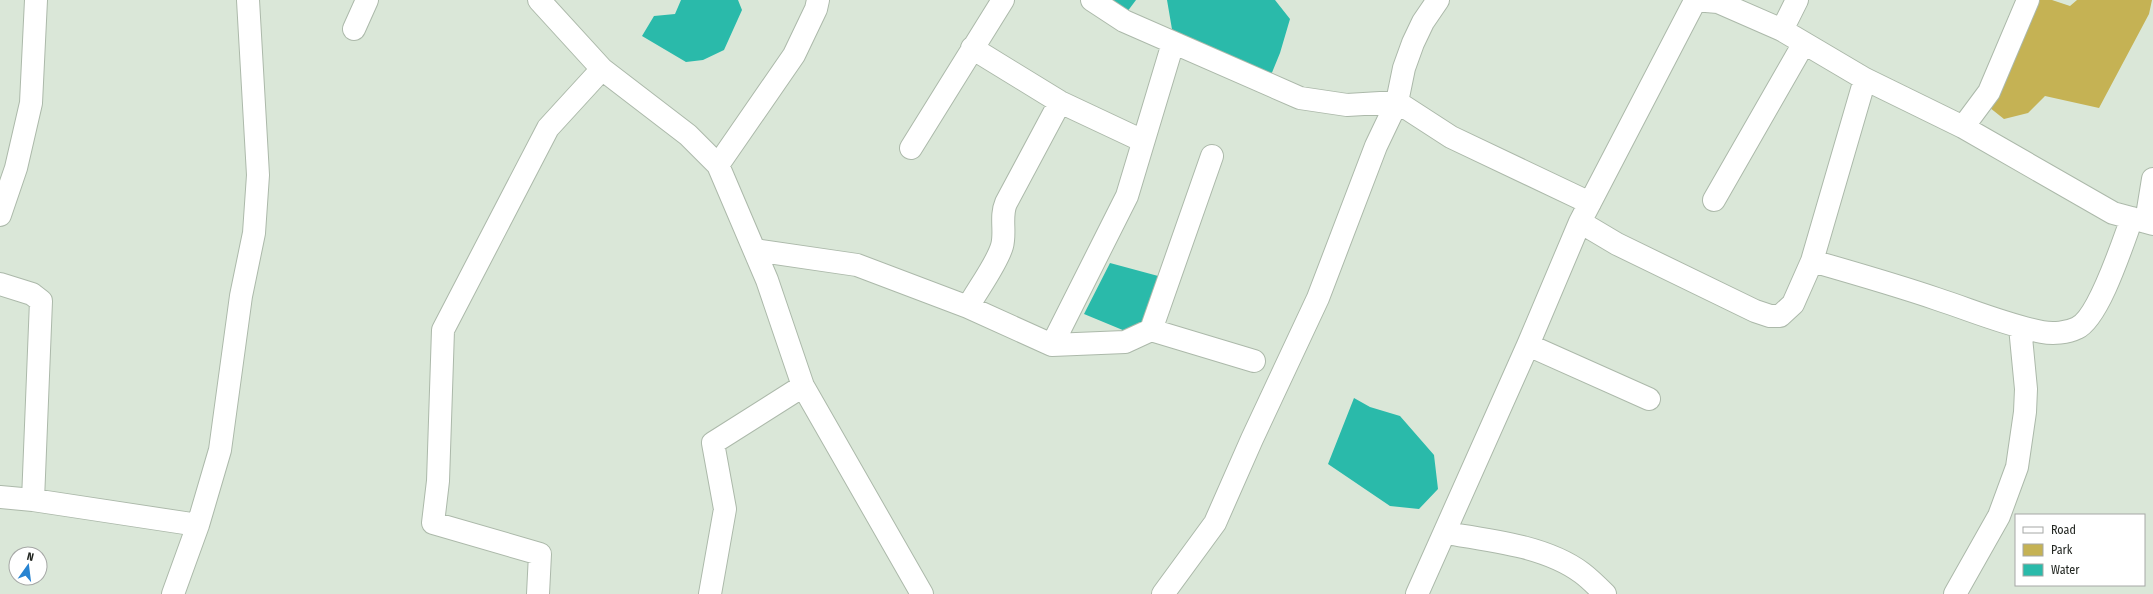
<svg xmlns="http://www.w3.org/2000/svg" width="2153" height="594" viewBox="0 0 2153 594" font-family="'Fira Sans Condensed',sans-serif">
<rect width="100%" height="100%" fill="#dae7d8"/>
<path fill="#c5b254" d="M2020,0H2052L2070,6L2077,0H2152L2149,14L2099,108L2045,96L2028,113L2004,119L1980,100Z"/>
<path fill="#2abaaa" d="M681,0H738L742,10L724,50L703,60L686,62L642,36L654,16L675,14Z
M1102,0H1136L1124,16Z
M1167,0H1275L1290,19L1280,53L1271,75L1174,41Z
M1110,263L1173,280L1142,338L1084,314Z
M1354,398L1370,407L1400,416L1434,455L1438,489L1419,509L1390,506L1328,464Z"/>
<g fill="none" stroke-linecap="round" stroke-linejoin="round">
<g stroke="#acb9aa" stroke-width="24">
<path id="minor" d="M539,0L602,69L688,135L718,165L767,280L803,386L922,594
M1092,0L1124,21L1300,98L1347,105L1397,102L1451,137L1590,203
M1694,0L1718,2L1782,30L1865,79L1963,127L2113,213L2153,224
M354,29L367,0
M1782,30L1797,0
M972,48L1060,102L1143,141
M1963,127L1989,92L2028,0
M911,148L1003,0
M718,165L794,55L816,9L818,0
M1714,200L1804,43
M0,215L16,168L31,103L36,0
M1580,222L1617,244L1755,311L1770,316H1780L1793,304L1812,261L1865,79
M2146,222L2153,179
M755,250L857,265L968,307L1052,345L1125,342L1151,330L1254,361
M1812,261C1854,273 1896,285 1937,299C1971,310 2006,325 2042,332C2053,334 2067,333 2077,328C2099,318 2123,242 2132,218
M0,284L32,294L41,301L33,500
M968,307C977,290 997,264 1002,246C1006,232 1000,217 1006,203L1060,102
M1151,330L1212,156
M1052,345L1127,196L1173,43
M1528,345L1649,399
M0,497L33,500L198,525
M1445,533C1489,540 1546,546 1582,573C1590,579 1598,587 1605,594
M173,594L198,525L220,450L241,296L254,233L258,175L248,0
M538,594L540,554L433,523L438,481L443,330L548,128L602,69
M710,594L725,509L713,443L803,386
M1163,594L1215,523L1252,439L1318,298L1376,146L1397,102L1404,68L1413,43L1423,22L1438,0
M1417,594L1528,345L1580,222L1695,1
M1955,594L1999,516L2017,467L2025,412L2026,389L2020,327"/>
</g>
<use href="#minor" stroke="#fff" stroke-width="22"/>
</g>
<rect x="2015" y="514" width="130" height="72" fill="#ffffff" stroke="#a6a8a6"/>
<rect x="2023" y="527" width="20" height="6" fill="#ffffff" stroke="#a6a8a6"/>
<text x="2051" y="534" font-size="12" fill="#212520">Road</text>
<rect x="2023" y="544" width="20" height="12" fill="#c5b254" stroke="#a6a8a6"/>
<text x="2051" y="554" font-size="12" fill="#212520">Park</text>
<rect x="2023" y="564" width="20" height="12" fill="#2abaaa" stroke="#a6a8a6"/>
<text x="2051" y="574" font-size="12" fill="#212520">Water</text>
<g transform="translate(28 566) rotate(14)"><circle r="19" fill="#ffffff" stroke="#a6a8a6"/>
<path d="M0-3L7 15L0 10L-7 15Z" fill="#2784d1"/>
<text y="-6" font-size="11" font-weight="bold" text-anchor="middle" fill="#212520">N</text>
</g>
</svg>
